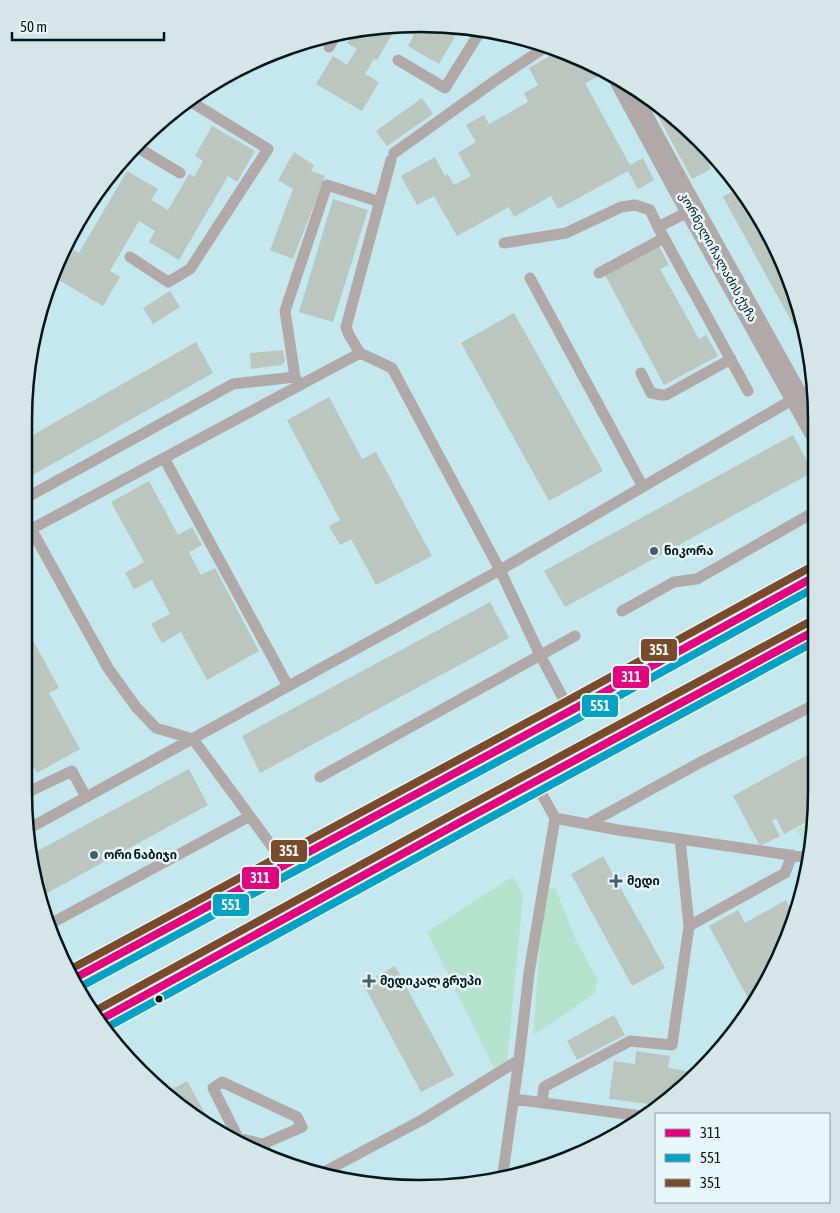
<svg xmlns="http://www.w3.org/2000/svg" width="840" height="1213" viewBox="0 0 840 1213" font-family="'Asap Condensed','Noto Sans Georgian',sans-serif">
<rect width="100%" height="100%" fill="#c5e7ee"/>
<path fill="#b6e3ce" d="M814,820L810,851L796,830Z
M513,876L523,895L507,1063L496,1072L427,932Z
M555,887L575,938L597,979L595,993L533,1036L544,892Z"/>
<path fill="#bbc6be" d="M420,24L460,28L439,64L408,46L414,35L398,26Z
M397,26L377,60L374,59L365,74L379,82L362,111L316,84L333,56L347,65L357,49L347,43L355,30Z
M560,50L569,53L572,59L576,56L590,64L597,77L585,83L630,165L643,158L654,180L638,189L628,171L558,209L551,196L514,217L509,207L457,236L434,196L417,205L401,176L435,157L445,176L448,174L454,185L471,176L458,153L476,142L466,125L484,115L489,124L528,102L524,93L538,85L529,68Z
M647,96L692,133L711,169L692,179Z
M422,98L433,114L387,146L376,131Z
M212,126L255,151L237,182L228,176L179,260L149,242L155,231L139,221L110,271L120,277L103,306L57,279L74,250L79,253L127,171L158,189L151,200L168,210L189,174L194,177L203,161L195,156Z
M294,152L314,165L311,171L325,176L293,259L270,250L293,189L278,180Z
M736,189L775,244L809,343L810,355L723,197Z
M333,199L368,210L333,322L299,312Z
M659,246L669,265L660,269L699,339L706,335L718,356L664,385L605,275Z
M170,291L180,307L153,324L143,308Z
M514,313L603,471L549,501L461,343Z
M196,342L213,373L24,480V440Z
M283,350L285,361L282,365L251,369L250,353Z
M329,397L362,459L376,452L432,556L376,585L351,539L340,545L329,526L340,520L287,420Z
M793,435L813,472L565,607L544,571Z
M149,481L178,535L192,527L202,545L189,552L201,575L215,568L259,651L207,680L181,632L162,643L151,624L170,614L152,580L134,589L125,573L144,562L111,502Z
M490,602L509,638L260,773L242,736Z
M24,624L59,688L49,693L80,749L37,773L24,749Z
M816,750V796L813,798L815,803L814,818L784,834L776,818L772,821L780,836L760,846L733,796Z
M189,769L208,805L38,898L32,854Z
M603,856L665,968L632,986L571,874Z
M786,900L795,916L786,945L777,961L769,966L772,971L759,995L749,1000L709,926L738,910L745,923Z
M395,966L454,1075L421,1092L363,984Z
M614,1015L625,1035L577,1060L567,1041Z
M636,1051L670,1056L668,1068L691,1072L689,1081L656,1105L609,1099L614,1061L635,1064Z
M187,1081L211,1124L164,1094Z"/>
<g fill="none" stroke-linecap="round" stroke-linejoin="round">
<path stroke="#b1a9a7" stroke-width="11" d="M329,47L337,33
M398,60L445,88L481,30
M135,146L180,173
M394,153L496,80L547,46
M658,227L748,391
M504,243L566,233L621,207L635,205L650,210L658,227L692,210
M63,253L81,222
M130,257L168,282L190,269L268,149L188,100
M599,273L664,238
M530,278L643,487
M360,353L349,335L346,327L391,160
M641,373L651,393L662,395H666L731,359
M298,383L295,377L285,311L327,185L380,202
M164,458L288,686
M24,499L233,384L295,377
M24,516L108,668L136,707L156,728L193,739L271,845L284,867
M24,533L360,353L392,368L500,570L540,655L570,711
M622,611L674,582L697,579L816,511
M320,777L575,636
M24,794L72,771L86,797
M555,818L618,830L810,858
M588,824L701,762L816,704
M28,829L500,570L797,397
M50,924L250,816
M689,926L785,873L792,855
M222,1082L297,1117L302,1127L263,1144L238,1138L213,1088Z
M514,1099L641,1116
M542,1103L544,1087L630,1041L672,1045L689,926L680,839
M263,1144L270,1160
M322,1173L422,1120L519,1060
M502,1180L519,1060L529,973L555,818L535,782
M485,1182H488"/>
<path stroke="#b1a9a7" stroke-width="24" d="M622,81L682,192L816,432"/>
<path stroke="#a5a09f" stroke-width="28" d="M75,978L570,711L816,576
M98,1021L466,819L816,630"/>
<g stroke="#e8f7fa" stroke-width="11">
<path id="bus-1" d="M75,978L570,711L816,576
M98,1021L466,819L816,630"/>
</g>
<g stroke="#e8f7fa" stroke-width="11">
<path id="bus-2" d="M80,987L575,720L816,587
M104,1029L471,828L816,641"/>
</g>
<g stroke="#e8f7fa" stroke-width="11">
<path id="bus-3" d="M71,969L565,702L811,567
M93,1012L461,810L811,621"/>
</g>
<use href="#bus-1" stroke="#e5007d" stroke-width="8"/>
<use href="#bus-2" stroke="#00a2c5" stroke-width="8"/>
<use href="#bus-3" stroke="#7a4b2a" stroke-width="8"/>
</g>
<g fill="#456065" stroke="#e8f7fa" stroke-width="2">
<circle cx="654" cy="551" r="5"/>
<circle cx="94" cy="855" r="5"/>
<path d="M613.5 873.5h5v5h5v5h-5v5h-5v-5h-5v-5h5z"/>
<path d="M366.5 973.5h5v5h5v5h-5v5h-5v-5h-5v-5h5z"/>
</g>
<circle fill="#00171b" stroke="#e8f7fa" stroke-width="2" cx="159" cy="999" r="4.5"/>
<g text-anchor="middle" dominant-baseline="central" stroke-width="5" stroke-linejoin="round" paint-order="stroke">
<g font-size="12" fill="#00171b" stroke="#e8f7fa">
<text transform="translate(718 257) rotate(61)">კორნელი ჩალაძის ქუჩა</text>
</g>
<g font-size="12" font-weight="bold" fill="#00171b" stroke="#e8f7fa" text-anchor="start">
<text x="664" y="551">ნიკორა</text>
<text x="104" y="855">ორი ნაბიჯი</text>
<text x="627" y="881">მედი</text>
<text x="380" y="981">მედიკალ გრუპი</text>
</g>
</g>
<path d="M0 0H840V1213H0ZM420 32H420A388 388 0 0 1 808 420V792A388 388 0 0 1 420 1180H420A388 388 0 0 1 32 792V420A388 388 0 0 1 420 32Z" fill="#d5e5e8" fill-rule="evenodd"/>
<path fill="none" stroke="#00171b" stroke-width="2.5" d="M420 32H420A388 388 0 0 1 808 420V792A388 388 0 0 1 420 1180H420A388 388 0 0 1 32 792V420A388 388 0 0 1 420 32Z"/>
<g stroke="#e8f7fa" stroke-width="2">
<rect x="640" y="638" width="38" height="24" rx="5" fill="#7a4b2a"/>
<rect x="612" y="665" width="38" height="24" rx="5" fill="#e5007d"/>
<rect x="581" y="694" width="38" height="24" rx="5" fill="#00a2c5"/>
<rect x="270" y="839" width="38" height="24" rx="5" fill="#7a4b2a"/>
<rect x="241" y="866" width="39" height="24" rx="5" fill="#e5007d"/>
<rect x="212" y="893" width="38" height="24" rx="5" fill="#00a2c5"/>
</g>
<g font-size="14" text-anchor="middle" font-weight="bold" fill="#fff">
<text x="659" y="655">351</text>
<text x="631" y="682">311</text>
<text x="600" y="711">551</text>
<text x="289" y="856">351</text>
<text x="260" y="883">311</text>
<text x="231" y="910">551</text>
</g>
<rect x="655" y="1113" width="175" height="90" fill="#e8f7fa" stroke="#8b9da1"/>
<rect x="665" y="1129" width="25" height="8" fill="#e5007d" stroke="#8b9da1"/>
<text x="700" y="1138" font-size="15" fill="#00171b">311</text>
<rect x="665" y="1154" width="25" height="8" fill="#00a2c5" stroke="#8b9da1"/>
<text x="700" y="1163" font-size="15" fill="#00171b">551</text>
<rect x="665" y="1179" width="25" height="8" fill="#7a4b2a" stroke="#8b9da1"/>
<text x="700" y="1188" font-size="15" fill="#00171b">351</text>
<path d="M12 32v8h152v-8" fill="none" stroke="#00171b" stroke-width="2.5"/>
<text x="20" y="32" font-size="15" fill="#00171b" stroke="#e8f7fa" stroke-width="4" paint-order="stroke">50 m</text>
</svg>
